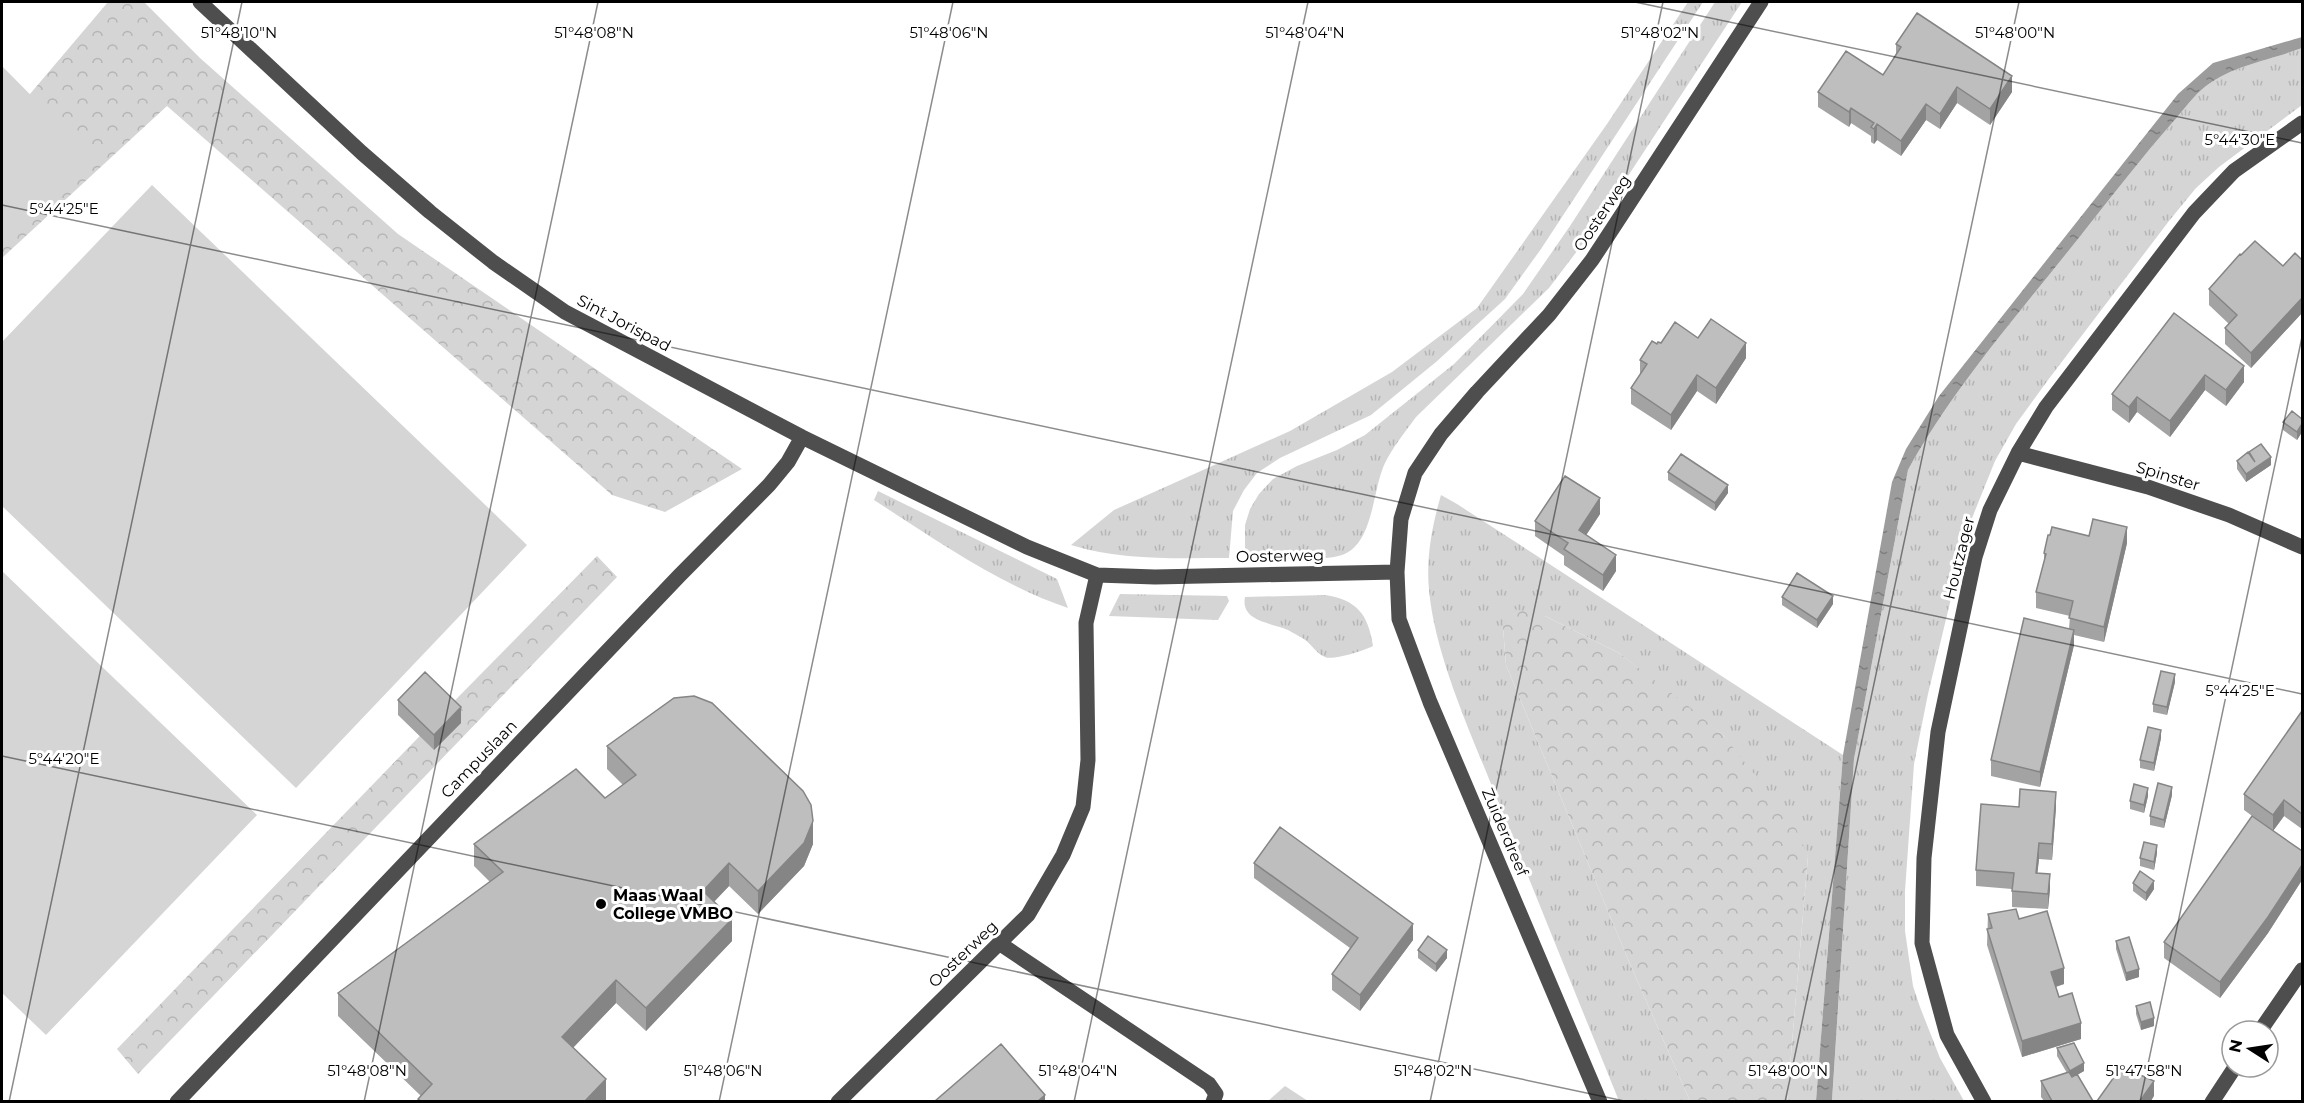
<svg xmlns="http://www.w3.org/2000/svg" width="2304" height="1103" viewBox="0 0 2304 1103" font-family="Montserrat,sans-serif">
<defs>
<pattern id="grass-tufts" width="24" height="20" patternUnits="userSpaceOnUse" patternTransform="scale(1.5)"><rect width="24" height="20" fill="#d5d5d5"/><path d="M3 7l-1-3M5 7V3M7 7l1-3M15 17l-1-3M17 17v-4M19 17l1-3" fill="none" stroke="#b5b5b5"/></pattern>
<pattern id="forest-crowns" width="20" height="18" patternUnits="userSpaceOnUse" patternTransform="scale(1.5)"><rect width="20" height="18" fill="#d5d5d5"/><path d="M2 6a3 3 0 1 1 6 0M12 15a3 3 0 1 1 6 0" fill="none" stroke="#b5b5b5"/></pattern>
<pattern id="water-ripples" width="26" height="14" patternUnits="userSpaceOnUse" patternTransform="scale(1.5)"><rect width="26" height="14" fill="#9c9c9c"/><path d="M2 4q2-2 4 0t4 0M15 11q2-2 4 0t4 0" fill="none" stroke="#7d7d7d"/></pattern>
</defs>
<rect width="100%" height="100%" fill="#fff"/>
<path fill="url(#grass-tufts)" d="M1688,2H1703L1541,249L1505,299L1436,362L1371,415L1280,458L1257,473L1244,490L1233,511L1229,558C1176,558 1123,561 1071,545L1114,510L1290,431L1392,372L1477,308L1607,124Z
M1715,2H1742L1590,234L1549,288L1416,417C1405,432 1393,447 1385,463C1372,490 1374,544 1342,555C1323,562 1267,558 1245,558V525L1250,509L1259,494L1273,479L1297,466L1337,450L1365,435L1454,364L1523,294L1570,226Z
M2302,48V105L2219,167L2196,188L2169,221L2048,380L2016,424L1995,461L1968,528L1928,694L1914,764L1905,891V931L1913,986L1920,1007L1940,1058L1964,1101L1832,1102L1854,759L1908,470C1955,384 2028,303 2089,225C2116,191 2143,156 2172,123C2183,111 2193,96 2206,86C2233,65 2271,60 2302,48Z
M878,491L1057,579L1068,608C1001,586 933,538 874,500Z
M1441,495L1457,504L1843,755L1816,1101H1787L1808,856L1724,736L1619,653L1545,616L1503,627L1506,665L1627,957L1690,1101H1619C1579,1002 1538,902 1498,801C1473,738 1435,657 1429,590C1426,557 1432,526 1441,495Z
M1120,594L1227,596L1229,601L1218,620L1109,616Z
M1325,595C1357,600 1368,614 1373,646C1366,650 1332,661 1325,657C1317,654 1311,644 1304,639C1299,636 1293,633 1288,630C1273,623 1240,622 1245,597Z
M1285,1086L1308,1101H1268Z"/>
<path fill="url(#forest-crowns)" d="M108,2H144L200,58L398,234L742,469L665,512L612,495L167,106L2,258V127Z
M597,556L617,577L138,1074L117,1049L410,746Z
M1509,608L1545,616L1619,653L1692,709L1724,736L1794,824L1808,856L1787,1101H1690L1627,957L1506,665L1503,627Z"/>
<path fill="#d5d5d5" d="M2,66L91,156L2,246Z
M152,185L527,545L296,788L2,506V342Z
M2,571L257,815L46,1035L2,993Z"/>
<path fill="url(#water-ripples)" d="M2302,37V48C2271,60 2233,65 2206,86C2193,96 2183,111 2172,123C2143,156 2116,191 2089,225C2028,303 1955,384 1908,470L1854,759L1832,1101H1816L1843,755L1892,482L1906,449L1939,396L2178,94L2213,63Z"/>
<g fill="none" stroke-linecap="round" stroke-linejoin="round">
<path stroke="#4e4e4e" stroke-width="15" d="M200,2L362,153L430,212L493,262L565,312L802,437L1027,547L1097,575L1155,577L1397,572
M2018,453L2148,487L2229,515L2302,547
M999,943L1209,1084L1216,1094L1213,1102
M2260,1031L2302,970
M177,1102L679,576L769,485L788,462L802,437
M838,1102L1028,915L1063,855L1083,807L1088,760L1086,623L1097,575
M1600,1102L1430,702L1399,619L1397,572L1401,519L1415,473L1441,434L1477,392L1549,315L1592,260L1761,2
M1984,1102L1947,1035L1922,943L1924,858L1938,732L1975,557L1990,510L2018,453L2046,407L2194,213L2234,171L2302,123
M2212,1102L2235,1067"/>
</g>
<path fill="#a3a3a3" d="M1896,44L2012,92L1990,125L1957,103L1940,129L1926,120L1901,156L1877,140L1874,144L1871,142V136L1851,123L1849,127L1818,107V92L1883,75L1896,54Z
M2241,255L2283,266L2302,260V313L2251,368L2225,344V328L2229,324L2209,305V289Z
M2174,313L2244,382L2226,406L2205,390L2170,437L2137,412L2129,423L2112,410V394Z
M1698,338L1746,358L1716,404L1697,391L1671,430L1631,404V388L1640,375V360L1657,344Z
M2302,419V432L2297,440L2283,430V422Z
M2249,452L2271,465L2246,482L2237,469V461L2249,454Z
M1668,472L1728,493L1715,511L1668,480Z
M1600,514L1586,535L1616,571L1603,591L1564,565V556L1535,536V521Z
M2089,536L2127,543L2104,642L2074,635V645L2040,787L1991,776V760L2069,629L2070,616L2036,608V592L2044,561V553Z
M1782,597L1833,604L1817,628L1782,605Z
M2175,682L2167,715L2153,712V704Z
M398,700L461,723L434,750L398,715Z
M2302,711V829L2284,816L2273,831L2244,810V794Z
M2161,738L2154,771L2140,768V760Z
M607,746L813,844L804,866L758,914L729,886L714,902L732,941L646,1031L616,1003L573,1048L606,1101H418V1099L421,1096L338,1016V993L490,882L474,866V844L605,798L623,785L607,769Z
M2172,795L2164,828L2150,825V816Z
M2148,796L2144,813L2130,809V801Z
M2019,807H2056L2052,860L2039,859L2037,873L2050,889L2048,909L2012,907V889L1976,886V870Z
M2302,851V880L2268,933L2220,998L2164,958V942Z
M2157,853L2154,870L2140,866V858Z
M1254,863L1413,940L1360,1011L1332,990V974L1350,948L1254,878Z
M2133,883L2154,889L2146,901L2133,891Z
M1988,914L2019,919L2064,984L2056,987L2059,997L2081,1039L2022,1057L1987,945Z
M2116,941L2139,977L2126,981L2116,949Z
M1418,950L1447,958L1436,972L1418,958Z
M2136,1006L2154,1026L2141,1030L2136,1014Z
M2057,1048L2084,1071L2077,1075L2093,1101H2044L2041,1097V1081L2067,1073L2057,1056Z"/>
<path fill="#858585" d="M2012,76V92L1990,125V109Z
M1957,87V103L1940,129V114Z
M1926,104V120L1901,156V141Z
M1851,108V123L1849,127V112Z
M1877,124V140L1874,144V129Z
M2302,298V313L2251,368V353Z
M1746,343V358L1716,404V388Z
M2244,366V382L2226,406V390Z
M1697,375V391L1671,430V415Z
M2205,375V390L2170,437V421Z
M2137,397V412L2129,423V407Z
M2302,424V432L2297,440V432Z
M2271,457V465L2246,482V474Z
M1728,485V493L1715,511V503Z
M1600,498V514L1579,546V530Z
M2127,527V543L2104,642V627Z
M1616,555V571L1603,591V575Z
M1833,596V604L1817,628V620Z
M2074,630V645L2040,787V772Z
M2175,674V682L2167,715V707Z
M461,707V723L434,750V735Z
M2161,730V738L2154,771V763Z
M2172,787V795L2164,828V820Z
M2148,788V796L2144,813V805Z
M2056,792V807L2052,860V844Z
M2284,800V816L2273,831V815Z
M813,821V844L804,866L758,914V891Z
M2039,843V859L2036,888V873Z
M2157,845V853L2154,870V862Z
M729,863V886L703,913V891Z
M2302,865V880L2268,933L2220,998V982Z
M2050,874V889L2048,909V894Z
M2154,881V889L2146,901V893Z
M732,919V941L646,1031V1008Z
M1413,924V940L1360,1011V995Z
M1447,950V958L1436,972V964Z
M2064,968V984L2051,988V972Z
M2139,969V977L2126,981V973Z
M616,980V1003L562,1059V1037Z
M2154,1018V1026L2141,1030V1022Z
M2081,1023V1039L2022,1057V1041Z
M2084,1063V1071L2070,1079V1071Z
M606,1079V1101H585Z
M2154,1081V1096L2151,1101H2140Z
M1045,1095V1101H1038Z"/>
<path fill="#bebebe" stroke="#858585" stroke-width="1.5" d="M1917,13L2012,76L1990,109L1957,87L1940,114L1926,104L1901,141L1877,124L1874,129L1871,127L1874,123L1851,108L1849,112L1818,92L1846,51L1883,75L1901,47L1896,44Z
M2255,241L2283,266L2295,253L2302,260V298L2251,353L2225,328L2237,315L2209,289L2240,254L2241,255Z
M2174,313L2244,366L2226,390L2205,375L2170,421L2137,397L2129,407L2112,394Z
M1711,319L1746,343L1716,388L1697,375L1671,415L1631,388L1647,364L1640,360L1652,341L1657,344L1658,342L1661,343L1675,322L1698,338Z
M2292,411L2302,419V424L2297,432L2283,422Z
M2261,444L2271,457L2246,474L2237,461L2248,452L2255,462L2249,452Z
M1681,454L1728,485L1715,503L1668,472Z
M1565,476L1600,498L1579,530L1616,555L1603,575L1564,549L1568,543L1535,521Z
M2093,519L2127,527L2104,627L2069,618L2073,601L2036,592L2046,554L2044,553L2048,535H2050L2052,527L2089,536Z
M1797,573L1833,596L1817,620L1782,597Z
M2024,618L2074,630L2040,772L1991,760Z
M2161,671L2175,674L2167,707L2153,704Z
M425,672L461,707L434,735L398,700Z
M694,696L712,703L803,791L811,805L813,821L804,843L758,891L729,863L703,891L732,919L646,1008L616,980L562,1037L606,1079L585,1101H421L418,1099L432,1084L338,993L503,872L474,844L576,769L605,798L636,775L607,746L674,698Z
M2302,711V814L2284,800L2273,815L2244,794Z
M2148,727L2161,730L2154,763L2140,760Z
M2158,783L2172,787L2164,820L2150,816Z
M2134,784L2148,788L2144,805L2130,801Z
M2020,789L2056,792L2052,844L2039,843L2036,873L2050,874L2048,894L2012,891L2014,873L1976,870L1981,804L2019,807Z
M2252,816L2302,851V865L2268,917L2220,982L2164,942Z
M1280,827L1413,924L1360,995L1332,974L1358,938L1254,863Z
M2144,842L2157,845L2154,862L2140,858Z
M2140,871L2154,881L2146,893L2133,883Z
M2016,909L2019,919L2047,911L2064,968L2051,972L2059,997L2072,993L2081,1023L2022,1041L1987,929L1992,928L1988,914Z
M1428,936L1447,950L1436,964L1418,950Z
M2129,937L2139,969L2126,973L2116,941Z
M2150,1002L2154,1018L2141,1022L2136,1006Z
M2074,1043L2084,1063L2070,1071L2057,1048Z
M1001,1044L1045,1095L1038,1101H935Z
M2127,1069L2154,1081L2140,1101H2097L2119,1070L2124,1074Z
M2069,1072L2072,1077L2077,1074L2093,1101H2052L2041,1081Z"/>
<path fill="none" stroke="#000" stroke-width="1.5" stroke-opacity="0.45" d="M1635,2L2302,143M2,205L2302,694M2,756L1629,1102M9,1102L242,2M364,1102L598,2M719,1102L953,2M1074,1102L1308,2M1430,1102L1663,2M1785,1102L2019,2M2140,1102L2302,337"/>
<circle fill="#000" stroke="#fff" stroke-width="2" cx="601" cy="904" r="6"/>
<g text-anchor="middle" dominant-baseline="central" stroke-width="6" stroke-linejoin="round" paint-order="stroke">
<g font-size="16" fill="#000" stroke="#fff">
<text transform="translate(1602 213) rotate(-56)">Oosterweg</text>
<text transform="translate(624 323) rotate(28)">Sint Jorispad</text>
<text transform="translate(2168 476) rotate(17)">Spinster</text>
<text transform="translate(1280 556) rotate(-1)">Oosterweg</text>
<text transform="translate(1959 558) rotate(-76)">Houtzager</text>
<text transform="translate(479 759) rotate(-46)">Campuslaan</text>
<text transform="translate(1505 832) rotate(67)">Zuiderdreef</text>
<text transform="translate(963 954) rotate(-44)">Oosterweg</text>
</g>
<g font-size="16" font-weight="bold" fill="#000" stroke="#fff" text-anchor="start">
<text x="613" y="895">Maas Waal<tspan x="613" dy="18">College VMBO</tspan></text>
</g>
</g>
<g font-size="15" text-anchor="middle" fill="#000" stroke="#fff" stroke-width="6" stroke-linejoin="round" paint-order="stroke">
<text x="239" y="38">51°48'10"N</text>
<text x="594" y="38">51°48'08"N</text>
<text x="949" y="38">51°48'06"N</text>
<text x="1305" y="38">51°48'04"N</text>
<text x="1660" y="38">51°48'02"N</text>
<text x="2015" y="38">51°48'00"N</text>
<text x="2240" y="145">5°44'30"E</text>
<text x="64" y="214">5°44'25"E</text>
<text x="2240" y="696">5°44'25"E</text>
<text x="64" y="764">5°44'20"E</text>
<text x="367" y="1076">51°48'08"N</text>
<text x="723" y="1076">51°48'06"N</text>
<text x="1078" y="1076">51°48'04"N</text>
<text x="1433" y="1076">51°48'02"N</text>
<text x="1788" y="1076">51°48'00"N</text>
<text x="2144" y="1076">51°47'58"N</text>
</g>
<rect width="2304" height="1103" fill="none" stroke="#000000" stroke-width="6"/>
<g transform="translate(2250 1049) rotate(282)"><circle r="28" fill="#ffffff" stroke="#999999" stroke-width="1.5"/>
<path d="M0-4.5L10 22L0 15L-10 22Z" fill="#000000"/>
<text y="-9" font-size="16" font-weight="bold" text-anchor="middle" fill="#000000">N</text>
</g>
</svg>
